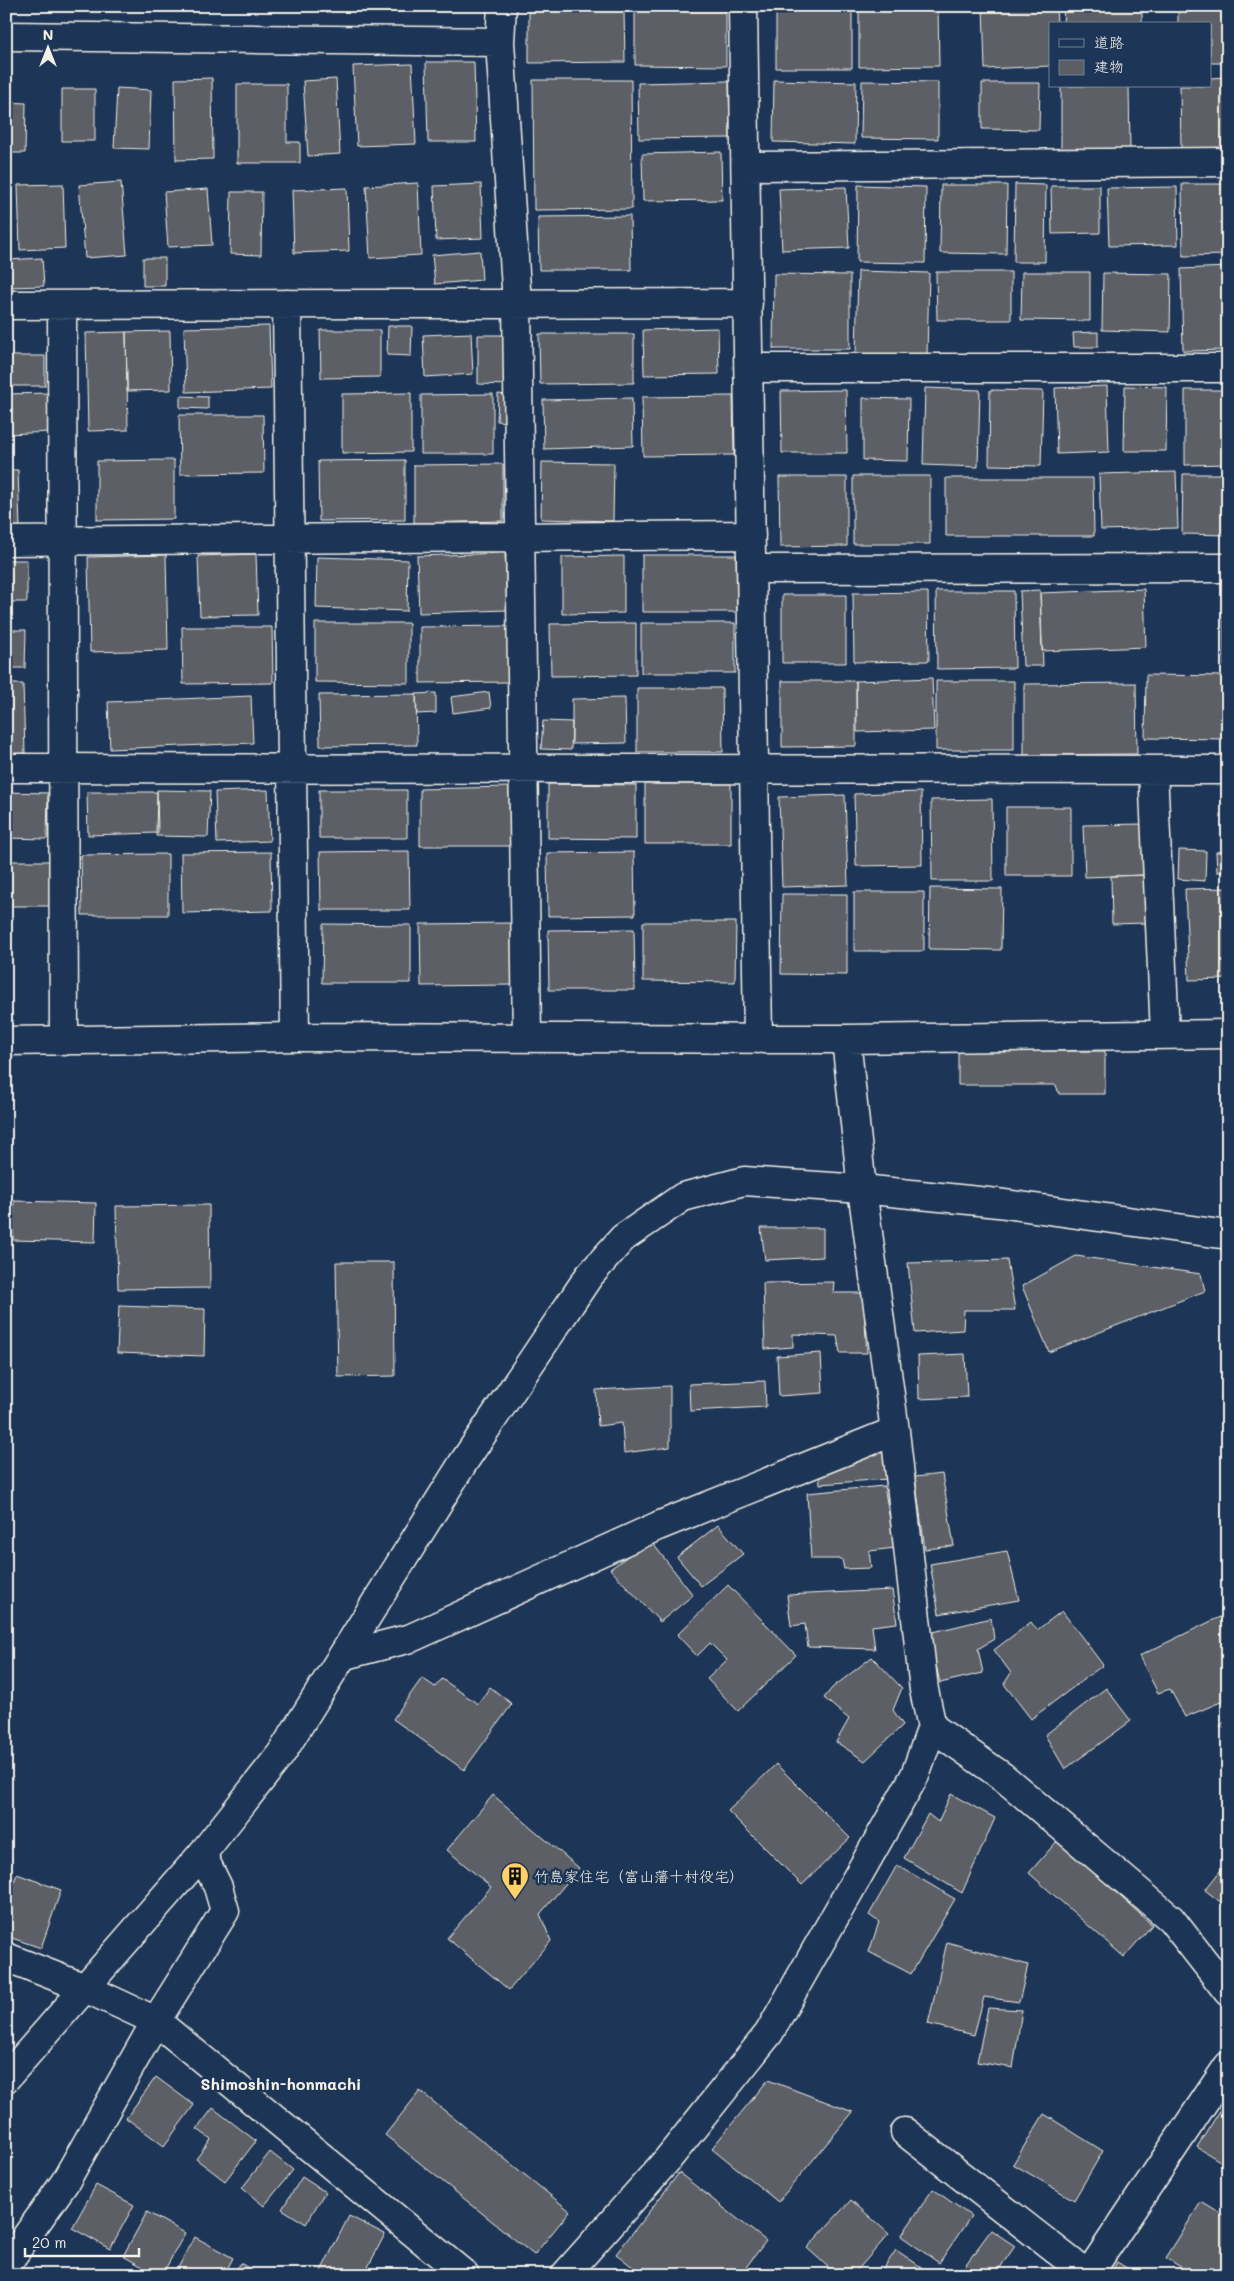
<svg xmlns="http://www.w3.org/2000/svg" width="1234" height="2281" viewBox="0 0 1234 2281" font-family="Mali,'Klee One',sans-serif">
<rect width="100%" height="100%" fill="#1d3557"/>
<filter id="ink" filterUnits="userSpaceOnUse"><feTurbulence type="fractalNoise" baseFrequency=".02" numOctaves="2"/><feDisplacementMap in="SourceGraphic" scale="10" xChannelSelector="R" yChannelSelector="G"/><feConvolveMatrix kernelMatrix="1 2 1 2 8 2 1 2 1" color-interpolation-filters="sRGB"/></filter>
<g filter="url(#ink)">
<path fill="#5b5f65" stroke="#f4f1e8" d="M776,6H852V68H776Z
M859,6H938L939,66L859,67Z
M983,6H1056L1057,24H1050V66L985,69Z
M1064,6H1142V24H1063Z
M1178,6H1228V63H1210V24H1178Z
M635,10L726,11V66L635,65Z
M529,11H624L625,62L529,63Z
M426,62H474L476,142H428Z
M412,64L416,144L357,146L353,66Z
M1228,77V147L1181,149L1180,86H1210V78Z
M212,78L213,159L176,160L175,79Z
M336,79L340,154L308,156L303,81Z
M533,80H631L632,209L534,210Z
M774,80L856,82L855,144L773,142Z
M729,81L730,138L639,139L638,83Z
M862,81L938,82V139L861,138Z
M982,83H1040L1039,130L982,129Z
M237,84H287V142H300V163H237Z
M1061,86H1129L1130,149H1061Z
M117,88L151,90L149,149L114,148Z
M62,89H95V141H62Z
M6,102L26,103L25,153H6Z
M721,152L722,200L643,201L642,154Z
M121,182L127,255L85,258L79,185Z
M418,183L421,255L370,258L366,186Z
M63,184L65,248L20,250L18,185Z
M481,184L483,238L436,240L434,186Z
M1015,184L1046,185L1045,262H1014Z
M1182,184H1228V255L1183,256Z
M858,185L926,187L925,263L857,262Z
M941,185H1007L1006,254L940,253Z
M1051,186H1100V233L1052,234Z
M846,187L849,248L782,250L779,189Z
M1177,187L1178,245L1109,246L1107,188Z
M347,188L349,251L294,253L292,190Z
M208,189L212,245L168,247L164,192Z
M231,192H262L261,255L230,254Z
M630,216L631,270H539L538,217Z
M480,251L482,280L435,284L432,255Z
M42,258L44,286L8,287L7,260Z
M143,258H165V286H143Z
M1228,267V350L1183,351L1181,269Z
M858,271L929,273L927,356L856,354Z
M936,272H1011V320H937Z
M1022,272H1090V321L1021,320Z
M1103,273L1171,274L1170,332L1102,330Z
M774,274L850,275V349H773Z
M269,326L271,389L186,392L184,328Z
M388,326H412L411,356L387,355Z
M718,328L719,374L644,375L643,330Z
M320,330H380V377L321,378Z
M170,331L171,390L127,391L126,332Z
M126,332L128,430L88,431L86,333Z
M1098,332V347H1074L1073,333Z
M471,333L473,374L425,377L423,335Z
M539,334H634V383L540,384Z
M478,335H511L510,385L478,384Z
M8,356H45V386H8Z
M1107,386L1109,452L1057,454L1055,388Z
M1125,386L1167,387L1166,451H1124Z
M925,388L980,390L978,467L923,465Z
M846,390L847,453H782L781,391Z
M990,390L1043,391L1041,466L989,465Z
M1185,390H1228V464L1185,465Z
M50,393L51,432L6,434V394Z
M411,393V452L342,453V394Z
M493,394V454H421V395Z
M498,394L507,395L506,422L497,421Z
M180,396L208,397V409L180,408Z
M733,396L734,455L643,456L642,397Z
M632,398L633,446L544,449L543,400Z
M863,398L909,399L908,461L863,460Z
M179,415H263L264,473L180,474Z
M174,460V519L97,520V461Z
M405,460V520L319,521L318,461Z
M542,462L614,463L613,521L541,519Z
M503,464V521L414,523V465Z
M6,470H18L20,528L6,529Z
M1176,472L1178,528L1101,530L1099,474Z
M1183,474H1228V535L1182,534Z
M853,476H930V544H853Z
M779,477H847V546L780,547Z
M946,478H1093L1094,536H946Z
M505,553L507,610L419,613L417,556Z
M256,554L258,615L200,616L198,556Z
M166,555L168,650L90,652L88,557Z
M642,555H736L737,612H642Z
M624,556V613L562,614V557Z
M317,557L408,560L407,611L316,608Z
M6,560H27V602H6Z
M1144,589L1146,647L1042,651L1040,593Z
M1040,590L1043,666H1023L1020,591Z
M936,591H1014L1015,668L937,669Z
M928,592L929,661L854,662L853,593Z
M782,595H846V663H782Z
M1223,599H1228V667H1224Z
M315,623H409V683L315,682Z
M636,623V675L551,676L550,624Z
M641,623H735V673H641Z
M509,626V682L420,683V627Z
M182,627H272L273,683L183,684Z
M6,630H26L25,668H6Z
M1146,675L1228,676V739L1145,738Z
M932,678L934,730L857,732L856,681Z
M782,681H856V746L782,747Z
M936,681H1014V750H936Z
M1136,683L1137,754L1024,755V684Z
M6,684H23L25,753L6,754Z
M637,688H722L723,752H637Z
M489,692L491,708L453,713L451,697Z
M436,693V713L417,714L416,694Z
M416,694L417,745L320,746L319,695Z
M251,696L253,743L110,749L108,702Z
M625,698L626,743L572,744V699Z
M543,721L572,722L571,750L541,749Z
M548,784L636,785V839L548,838Z
M645,784H731V844H645Z
M509,787L510,846H420V789Z
M157,790L210,791L208,837L156,836Z
M268,790L270,841L217,843L215,792Z
M319,790H407V838H319Z
M6,792L48,793L47,839L6,838Z
M87,792H157L158,833L88,835Z
M921,792L922,865L856,866L854,794Z
M845,795L848,885L782,887L779,797Z
M992,799L993,881H932L931,800Z
M1006,807H1071V876H1006Z
M1144,824L1146,875L1085,877L1083,825Z
M1179,850L1206,851L1205,881L1178,879Z
M409,851L410,910H321L320,852Z
M1228,851V872H1217L1216,852Z
M271,852L272,911L182,913L181,853Z
M634,852L635,915L548,916L547,853Z
M168,854V915H82L81,855Z
M6,861H56V906H6Z
M1146,875L1147,923L1112,924L1111,876Z
M930,888L1002,889L1001,950L929,949Z
M1228,888V979L1189,980L1185,889Z
M854,892H924V951H854Z
M782,894H847V975L781,974Z
M643,922H736L735,982L643,981Z
M511,923L512,985L421,986L420,924Z
M323,924L411,925V983H322Z
M634,929L635,990H549L548,930Z
M958,1051H1105V1094H1059L1056,1085H958Z
M14,1201L96,1203L95,1242L13,1240Z
M209,1205L210,1288L118,1289L116,1206Z
M761,1228H823V1257L765,1260Z
M1076,1256L1201,1274L1205,1291L1049,1352L1022,1286Z
M1007,1260L1015,1310H964L963,1330L915,1333L908,1263Z
M336,1262H394L395,1376L338,1377Z
M834,1282L833,1293H863L867,1353H840L837,1336L793,1334V1347L765,1349L763,1283Z
M119,1306L205,1309L204,1356L117,1353Z
M821,1353L823,1393L779,1396L777,1356Z
M965,1354L967,1397L919,1399L918,1356Z
M765,1381L766,1407L690,1411L689,1384Z
M670,1386V1447L624,1453L622,1423L598,1426L596,1390Z
M884,1450L887,1479L820,1484L819,1472Z
M942,1474L954,1546L925,1549L915,1477Z
M884,1486L895,1548L869,1551L871,1568L844,1569L842,1559H811L807,1493Z
M718,1525L743,1554L701,1586L677,1557Z
M650,1540L693,1595L660,1622L610,1569Z
M1007,1551L1019,1600L939,1614L930,1564Z
M728,1585L796,1655L738,1711L707,1679L727,1660L710,1643L697,1656L677,1635Z
M892,1590L897,1623L872,1626L875,1649L808,1647L805,1624L791,1626L787,1595Z
M1062,1611L1103,1665L1031,1719L1004,1684L1011,1673L994,1650L1031,1622L1037,1630Z
M1228,1613V1699L1185,1717L1170,1689L1158,1693L1139,1656Z
M991,1618L994,1639L978,1649L983,1673L940,1683L929,1633Z
M872,1657L902,1688L893,1710L903,1725L865,1761L836,1742L849,1719L824,1698L832,1688Z
M422,1678L435,1687L442,1679L478,1704L490,1687L512,1704L464,1770L393,1719Z
M1106,1688L1131,1721L1065,1769L1045,1735Z
M1228,1718V1731L1220,1726Z
M776,1764L850,1838L802,1885L728,1811Z
M951,1794L995,1818L962,1893L904,1858L928,1814L938,1822Z
M493,1795L579,1868L540,1914L551,1941L509,1990L447,1938L491,1887L447,1850Z
M1058,1840L1152,1925L1124,1957L1029,1873Z
M1228,1861V1908L1205,1890Z
M897,1865L955,1899L911,1974L869,1952L879,1922L869,1915Z
M17,1874L61,1890L41,1948L6,1936L13,1916L6,1913V1902Z
M947,1942L1028,1965L1019,2002L984,1997L974,2035L928,2024Z
M988,2008L1022,2010L1013,2068L977,2062Z
M156,2077L194,2105L164,2146L126,2118Z
M768,2080L853,2112L778,2202L712,2148Z
M420,2091L570,2211L534,2255L385,2135Z
M1228,2098V2166L1197,2147Z
M213,2108L256,2141L225,2181L196,2159L211,2139L197,2129Z
M1044,2114L1103,2151L1074,2200L1013,2164Z
M270,2152L293,2170L264,2206L242,2188Z
M679,2173L766,2241L740,2275H643L616,2254Z
M302,2177L325,2192L306,2224L282,2209Z
M96,2185L134,2205L110,2249L72,2228Z
M933,2189L971,2216L939,2263L901,2236Z
M851,2200L889,2234L853,2275H837L807,2248Z
M1201,2202L1228,2218V2275H1194L1166,2258Z
M147,2212L185,2233L162,2275H157L123,2256Z
M349,2216L385,2234L364,2275H324L320,2273Z
M991,2230L1015,2246L995,2275H958Z
M195,2237L233,2258L224,2275H174Z
M896,2250L933,2275H879Z
M1117,2262L1138,2275H1109Z
M240,2263L261,2275H233Z"/>
<g fill="none" stroke-linecap="round" stroke-linejoin="round">
<g stroke="#f4f1e8" stroke-width="31">
<path id="street" d="M502,6L500,42L517,304L527,1038
M743,6L758,1039
M6,36L500,42
M746,166L1228,162
M287,304L295,1037
M6,305L748,303
M62,305L64,1041
M749,368H1228
M6,541L751,535
M752,569L1228,568
M6,768L1228,770
M1153,770L1165,1034
M6,1041L295,1037L846,1039L1228,1034
M345,1655L411,1638L658,1526L895,1431
M932,1727L1003,1777L1171,1919L1228,1992
M6,1957L85,1988L156,2021L465,2275
M905,2132L1088,2275L1228,2066
M6,2265L65,2182L156,2021L225,1911L218,1887L202,1854
M565,2275L668,2159L769,2033L915,1775L932,1727L924,1690L895,1431L862,1189L846,1039"/>
</g>
<g stroke="#f4f1e8" stroke-width="31">
<path id="secondary" d="M6,2078L202,1854L281,1754L463,1463L589,1276L623,1238L683,1197L744,1181L862,1189L998,1203L1228,1235"/>
</g>
<use href="#street" stroke="#1d3557" stroke-width="28"/>
<use href="#secondary" stroke="#1d3557" stroke-width="28"/>
</g>
</g>
<defs>
<g id="building-pin" transform="scale(1.4375)"><path d="M0 17L-7.5 6A9.5 9.5 0 1 1 7.5 6Z" fill="#ffd166" stroke="#1d3557"/><path d="M-4-6H4V6H1V3H-1V6H-4ZM-2.5-4.3h1.7v1.8h-1.7ZM.8-4.3h1.7v1.8H.8ZM-2.5-1h1.7V.8h-1.7ZM.8-1h1.7V.8H.8Z" fill="#111"/></g>
</defs>
<g fill-rule="evenodd">
<use href="#building-pin" x="515" y="1876"/>
</g>
<g text-anchor="middle" dominant-baseline="central" stroke-width="5" stroke-linejoin="round" paint-order="stroke">
<g font-size="15" fill="#f4f1e8" stroke="#1d3557" text-anchor="start">
<text x="534" y="1876">竹島家住宅（富山藩十村役宅）</text>
</g>
<g font-size="16" font-weight="bold" fill="#f4f1e8" stroke="#1d3557">
<text x="281" y="2083">Shimoshin-honmachi</text>
</g>
</g>
<rect width="1234" height="2281" fill="none" stroke="#1d3557" stroke-width="25"/>
<rect x="12" y="12" width="1209" height="2256" fill="none" stroke="#f4f1e8" stroke-width="2" filter="url(#ink)"/>
<rect x="1049" y="22" width="162" height="65" fill="#1d3557" stroke="#738091"/>
<rect x="1059" y="39" width="25" height="8" fill="#1d3557" stroke="#738091"/>
<text x="1094" y="48" font-size="15" fill="#f4f1e8">道路</text>
<rect x="1059" y="60" width="25" height="15" fill="#5b5f65" stroke="#738091"/>
<text x="1094" y="72" font-size="15" fill="#f4f1e8">建物</text>
<g transform="translate(48 48)" stroke="#1d3557" stroke-width="4" paint-order="stroke">
<path d="M0-4L9 19L0 12L-9 19Z" fill="#f4f1e8"/>
<text y="-8" font-size="14" font-weight="bold" text-anchor="middle" fill="#f4f1e8">N</text>
</g>
<path d="M25 2248v8h114v-8" fill="none" stroke="#f4f1e8" stroke-width="2.5"/>
<text x="32" y="2248" font-size="15" fill="#f4f1e8" stroke="#1d3557" stroke-width="4" paint-order="stroke">20 m</text>
</svg>
